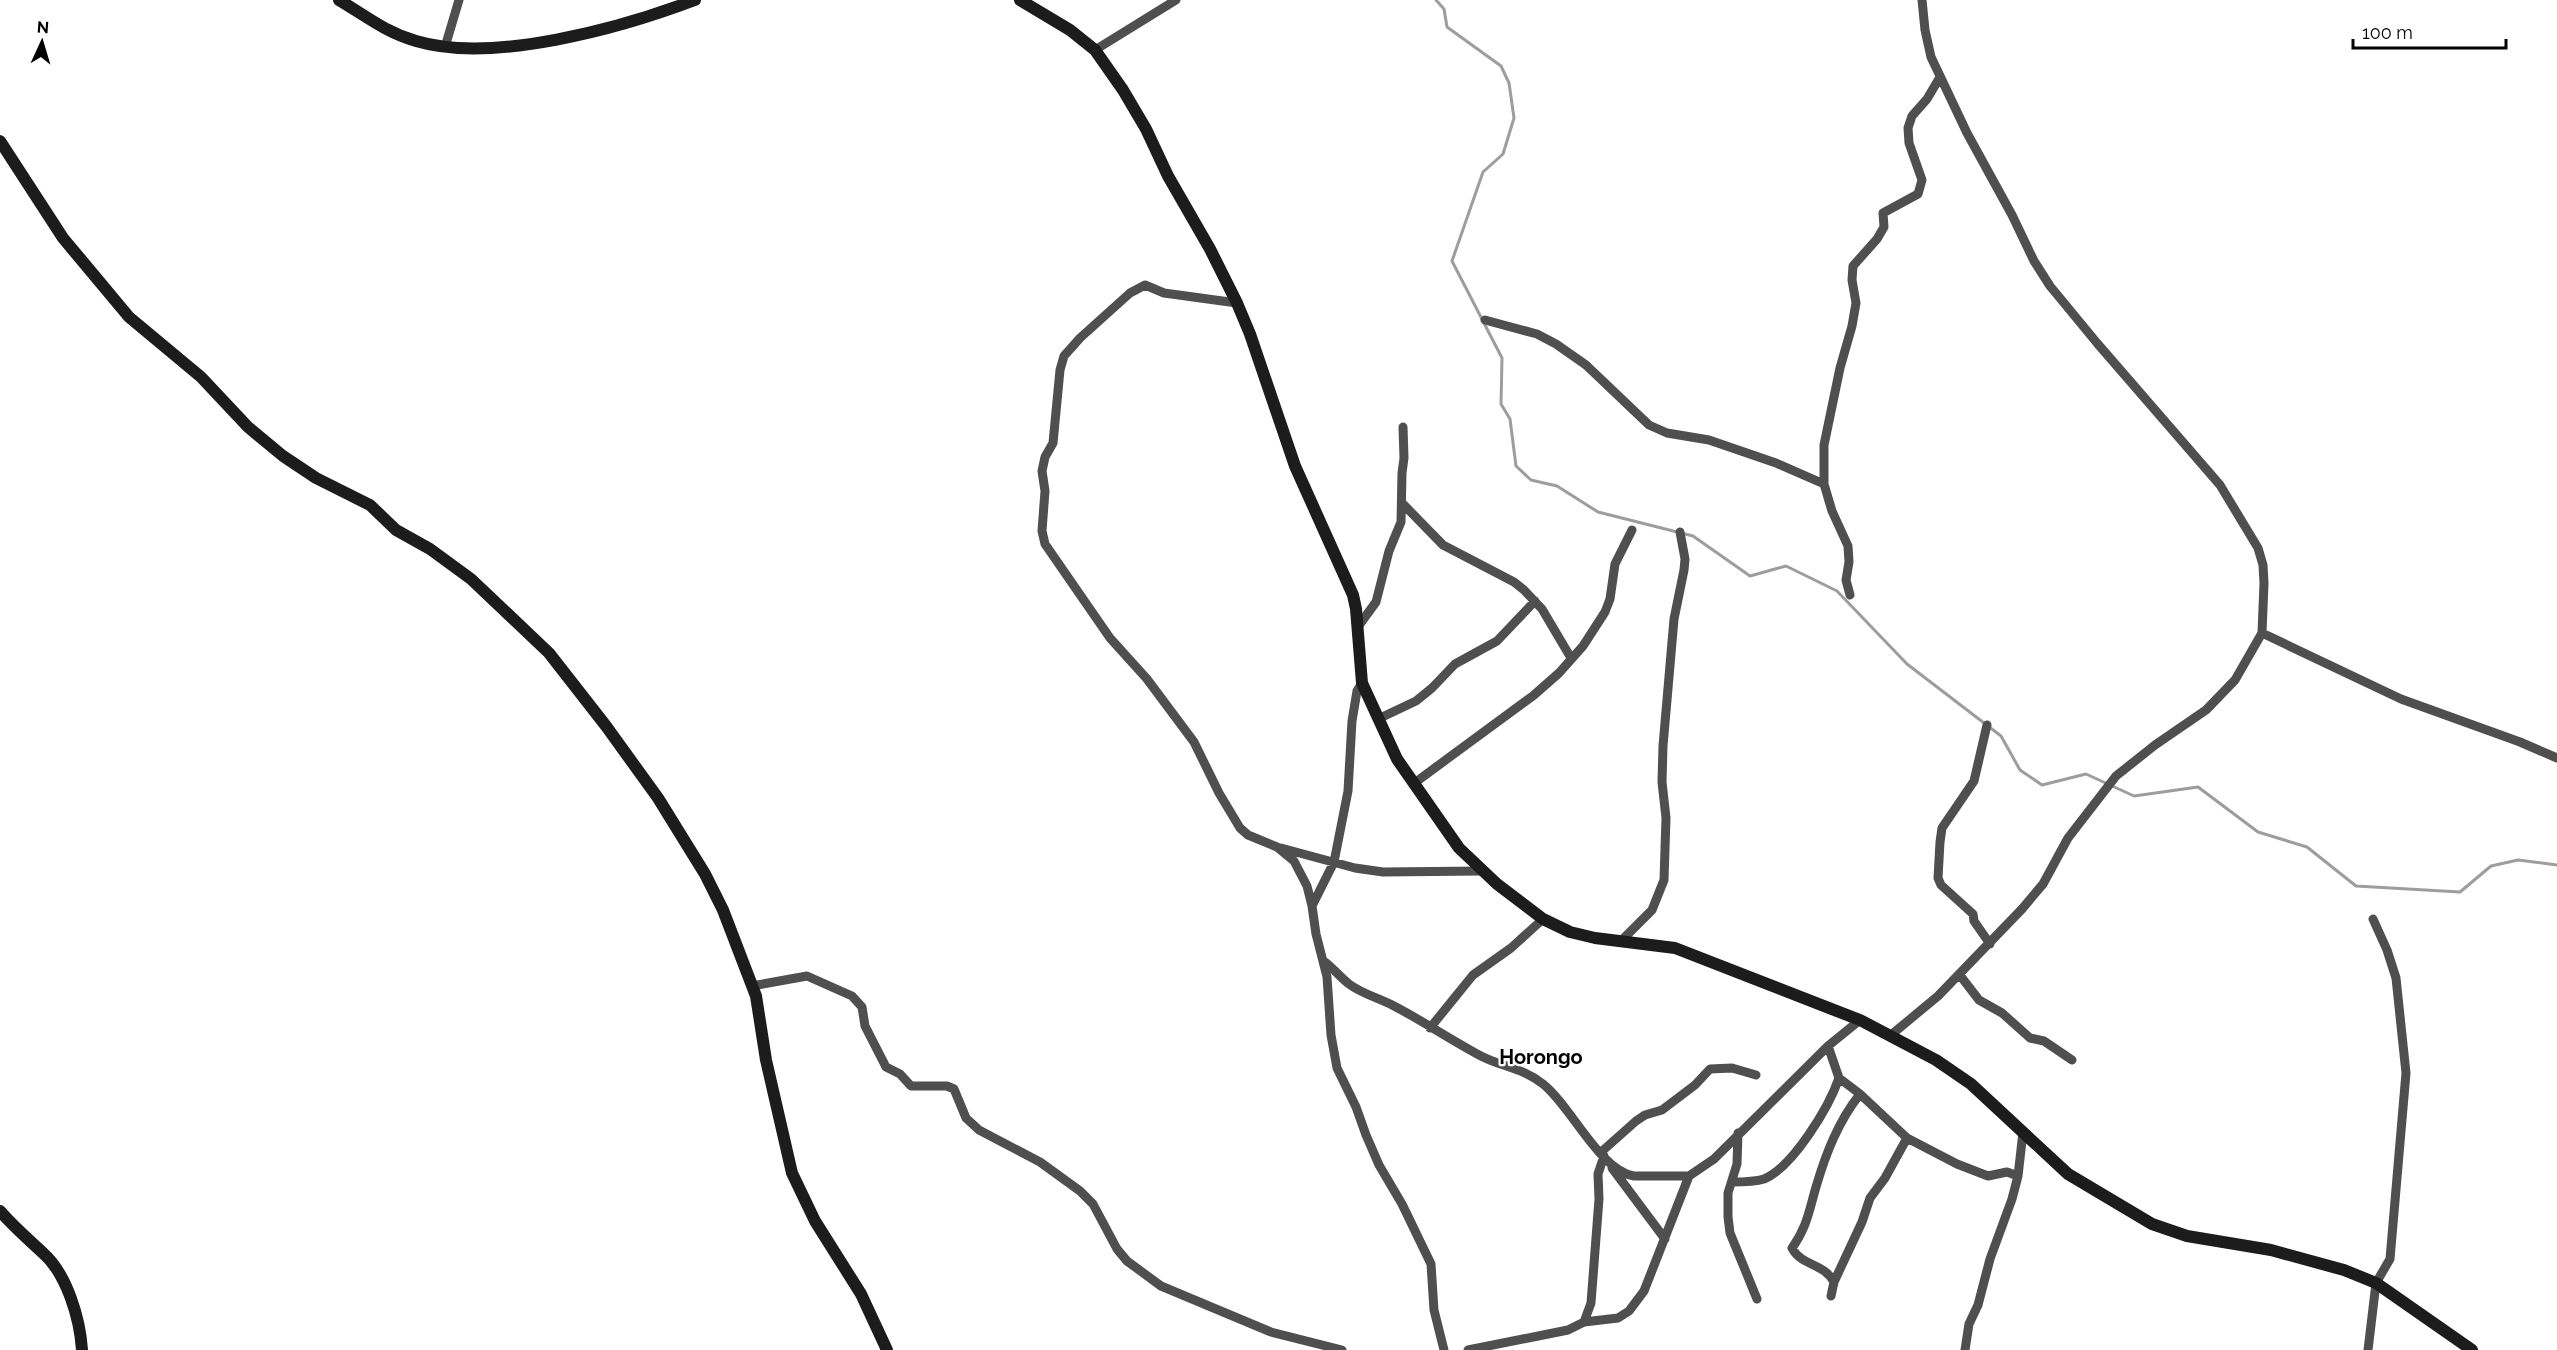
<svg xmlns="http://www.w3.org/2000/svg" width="2557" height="1350" viewBox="0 0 2557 1350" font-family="Raleway,sans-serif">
<rect width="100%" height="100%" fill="#fff"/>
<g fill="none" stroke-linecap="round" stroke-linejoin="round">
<path stroke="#9d9d9d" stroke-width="3" d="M1436,0L1444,9L1447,27L1501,66L1509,83L1514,118L1503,154L1483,172L1452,261L1502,358L1501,404L1510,419L1516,466L1531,480L1557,486L1598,512L1693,536L1750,576L1786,566L1837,591L1907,664L2001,736L2020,770L2042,785L2086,774L2134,796L2198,787L2258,832L2307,847L2356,886L2460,892L2491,866L2518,860L2557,865"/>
<path stroke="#4f4f4f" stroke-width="9" d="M445,47L459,0
M1095,50L1176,0
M1237,303L1164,293L1145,285L1130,293L1080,338L1064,356L1060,370L1053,443L1045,457L1042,471L1045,491L1042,531L1045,544L1110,638L1147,679L1194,742L1219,793L1240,828L1248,835L1277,847L1294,861L1307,886L1312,906
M1485,320L1537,334L1556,344L1586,365L1649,425L1667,433L1709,440L1776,463L1824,484
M1402,503L1443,545L1514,582L1524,590L1542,609L1571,658
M1850,595L1846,580L1849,562L1848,546L1832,511L1824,484V445L1840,368L1852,326L1856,303L1852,280L1853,266L1877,239L1884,227L1883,213L1918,194L1922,180L1909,143L1908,128L1912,116L1927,99L1940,77
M1357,628L1376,602L1389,551L1401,522L1402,473L1404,458L1403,427
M2262,633L2401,699L2520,742L2557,758
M1362,683L1357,691L1352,721L1348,791L1334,862L1312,906L1316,934L1327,977L1331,1035L1337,1068L1356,1107L1366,1135L1379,1165L1402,1204L1431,1264L1434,1310L1444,1350
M1378,719L1416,701L1432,688L1455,664L1497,641L1535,601
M1987,725L1974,781L1942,828L1940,842L1938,878L1941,885L1973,914L1974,921L1990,944
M1413,784L1534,695L1559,673L1583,646L1605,612L1610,599L1615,564L1632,530
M1281,848L1355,868L1383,872L1482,871
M1622,940L1652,910L1664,880L1666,818L1662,782L1663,746L1674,619L1684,570L1685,559L1680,532
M1325,962C1334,969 1340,977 1349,984C1362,994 1379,998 1394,1006C1423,1021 1451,1040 1481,1056C1502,1067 1521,1067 1543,1084C1571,1106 1599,1170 1634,1176H1689
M1959,974L1979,1000L2002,1013L2030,1038L2044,1041L2072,1060
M752,986L807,976L852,996L862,1007L865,1026L886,1067L900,1074L911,1086H947L954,1089L966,1118L979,1130L1040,1162L1080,1191L1093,1204L1117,1249L1127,1261L1161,1286L1271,1332L1342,1350
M1430,1028L1473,975L1511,948L1543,919
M1891,1035L1938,996L2022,909L2043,884L2068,838L2116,776L2155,745L2206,710L2235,680L2262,633L2264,583L2263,565L2258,548L2220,485L2097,343L2050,286L2034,261L2012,215L1967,133L1931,57L1925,30L1922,0
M1828,1046L1839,1078L1860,1094L1907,1138L1957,1164L1988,1176L2007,1172L2018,1176
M1738,1133L1737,1164L1728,1193V1217L1730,1233L1757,1299
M1600,1153L1636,1121L1645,1115L1662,1110L1695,1085L1710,1069L1732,1068L1756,1075
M1612,1168L1665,1239
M1732,1182C1743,1182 1754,1182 1764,1179C1793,1167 1829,1107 1839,1078
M1834,1282L1862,1222L1870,1198L1885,1178L1907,1138
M1831,1296L1834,1282C1824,1263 1801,1266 1792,1248C1807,1227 1809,1211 1816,1187C1826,1153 1838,1122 1860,1094
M1584,1322L1591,1303L1599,1199L1598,1174L1604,1156
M1468,1350L1568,1330L1584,1322L1618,1318L1629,1311L1644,1291L1689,1176L1714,1159L1828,1046L1860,1020
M1965,1350L1969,1324L1978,1305L1990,1259L2012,1199L2018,1176L2023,1132
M2368,1350L2376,1283L2390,1259L2406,1073L2396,978L2387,950L2373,919"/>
<path stroke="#1c1c1c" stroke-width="12" d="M339,0C366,16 385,32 416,41C493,64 621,28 695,0
M1020,0L1070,30L1095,50L1123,90L1146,129L1168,176L1210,249L1237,303L1250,334L1295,466L1353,595L1356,609L1362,683L1397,759L1459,848L1497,884L1543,919L1570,932L1595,938L1675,948L1860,1020L1936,1060L1971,1084L2068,1174L2152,1224L2187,1236L2271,1250L2344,1270L2376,1283L2472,1350
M0,141L63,238L129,317L201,377L248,427L283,456L316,478L370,505L396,530L430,549L471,579L549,653L606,726L658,798L705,874L723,910L756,996L766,1060L792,1173L815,1221L861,1294L887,1350
M0,1211C14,1227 28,1239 43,1253C67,1274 80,1319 82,1350"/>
</g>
<g text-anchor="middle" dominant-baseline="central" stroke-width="4.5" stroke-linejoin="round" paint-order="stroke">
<g font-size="20" font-weight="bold" fill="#000" stroke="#fff">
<text x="1541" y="1057">Horongo</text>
</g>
</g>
<g transform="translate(42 42) rotate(4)" stroke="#ffffff" stroke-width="4.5" paint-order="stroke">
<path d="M0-4.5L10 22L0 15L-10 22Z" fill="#000000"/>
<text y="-9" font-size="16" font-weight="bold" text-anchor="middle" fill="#000000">N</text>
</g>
<path d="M2353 39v9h153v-9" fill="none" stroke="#000000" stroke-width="3"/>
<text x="2362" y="39" font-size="18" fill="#000000" stroke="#ffffff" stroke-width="4.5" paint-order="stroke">100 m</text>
</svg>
